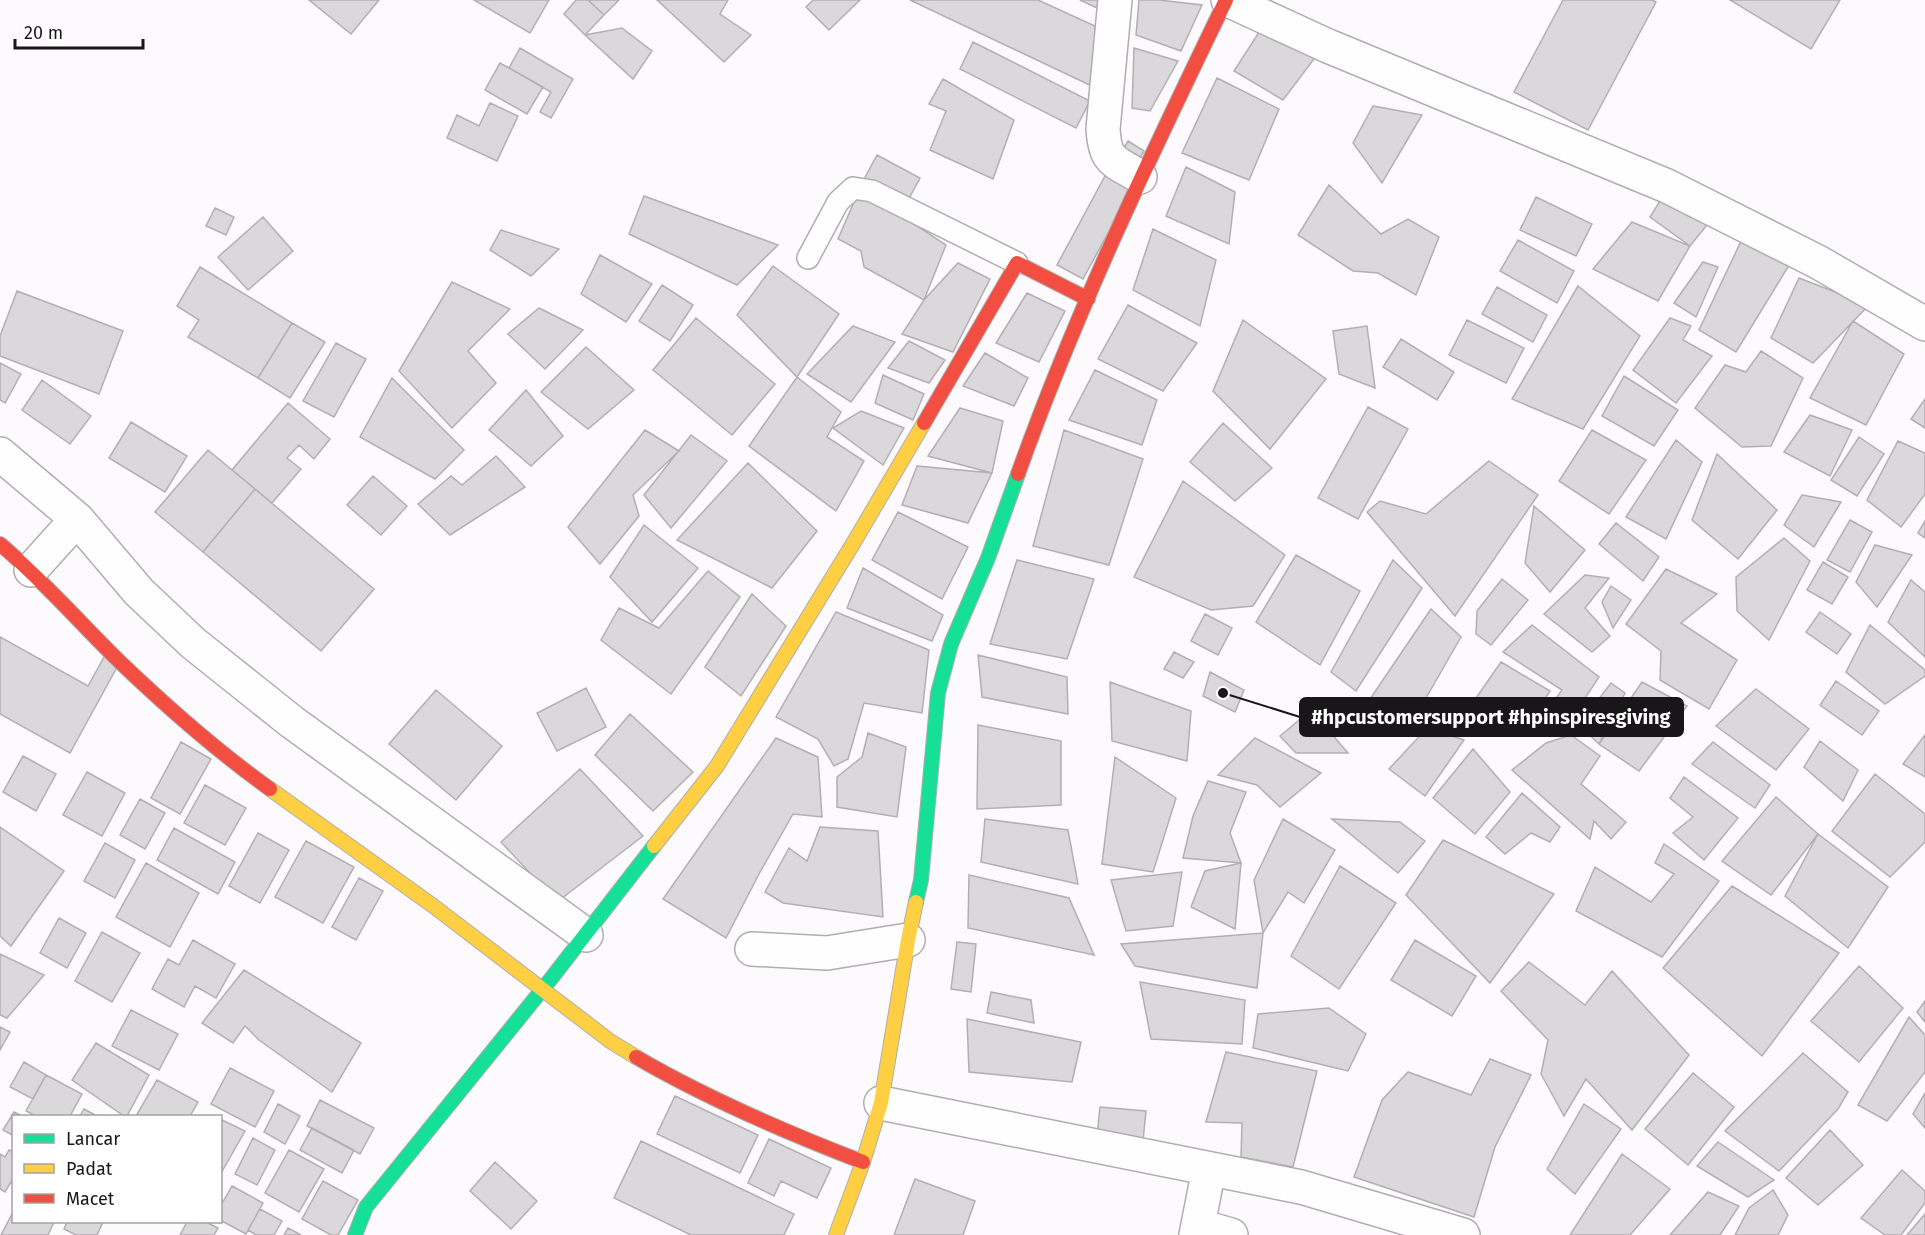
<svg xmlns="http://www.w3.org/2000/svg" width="1925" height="1235" viewBox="0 0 1925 1235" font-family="'Fira Sans',sans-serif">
<rect width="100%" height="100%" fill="#fdfafd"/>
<path fill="#dbd8db" stroke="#b2afb2" stroke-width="1.5" d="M309,0H379L351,34Z
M474,0H549L530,33Z
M576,0H588L604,15L585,35L564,14Z
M588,0H619L604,15Z
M657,0H728L720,14L751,35L724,62Z
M813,0H860L829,30L806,7Z
M910,0H1038L1095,26L1096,88Z
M1080,0H1099L1097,8Z
M1139,0H1159L1202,5L1181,51L1136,35Z
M1563,0H1652L1656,2L1588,130L1514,92Z
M1730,0H1840L1811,49Z
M1263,26L1317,55L1283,100L1234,71Z
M622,28L652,51L633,79L585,35Z
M973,42L1090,101L1076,128L960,69Z
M520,48L573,79L551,118L540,112L551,92L509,68Z
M1134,48L1178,61L1150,111L1132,108Z
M500,63L543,87L527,114L485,90Z
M1217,78L1279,109L1249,180L1182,153Z
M943,79L1014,120L993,179L930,150L946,111L929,104Z
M490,103L518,116L497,161L447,138L457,115L479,126Z
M1373,106L1422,115L1382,183L1353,143Z
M1128,141L1144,151L1135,166L1119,156Z
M877,155L920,178L905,206L862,183Z
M1112,163L1138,178L1083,279L1057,265Z
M1186,167L1235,192L1229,244L1166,216Z
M1329,185L1381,234L1408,219L1439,237L1416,295L1378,273L1353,271L1298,235Z
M860,188L946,245L924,300L864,267L861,251L838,239Z
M644,196L778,245L737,285L629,234Z
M1663,196L1711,220L1690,246L1650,217Z
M1536,197L1592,224L1576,256L1520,230Z
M215,208L234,217L226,235L206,226Z
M263,217L293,251L248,290L218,257Z
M1632,222L1690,246L1658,301L1593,269Z
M1153,229L1216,260L1200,326L1133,290Z
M501,230L559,249L531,276L490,250Z
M1743,237L1791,262L1736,352L1699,330Z
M1518,240L1574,271L1557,303L1500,271Z
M600,255L652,284L626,322L581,294Z
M1703,262L1718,267L1696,317L1674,303Z
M958,263L990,279L953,352L902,334L924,300Z
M773,266L839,314L797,377L737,315Z
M200,267L292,323L258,378L188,337L199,320L177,306Z
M1799,278L1869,305L1813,363L1771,338Z
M452,282L510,309L468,351L496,383L452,428L399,371Z
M662,285L693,305L670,341L639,321Z
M1578,286L1640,336L1583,429L1512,399Z
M1497,287L1547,315L1533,342L1482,314Z
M17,291L123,331L99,394L0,356V336Z
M1027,293L1065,311L1039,362L996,343Z
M1128,305L1197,343L1163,391L1098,359Z
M539,308L583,330L545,369L508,334Z
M696,318L775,384L732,435L653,370Z
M1670,318L1691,326L1683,340L1712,356L1676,403L1633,370Z
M1243,320L1326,379L1270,449L1213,391Z
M1467,320L1524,348L1506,383L1449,355Z
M1853,321L1904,354L1866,425L1810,398Z
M292,323L325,342L290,398L258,378Z
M853,326L895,342L851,402L807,374Z
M1367,326L1375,388L1339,374L1333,331Z
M1401,339L1454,372L1437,400L1383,367Z
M909,341L945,360L929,383L888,368Z
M336,343L366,359L334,417L303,401Z
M586,347L634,390L588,429L541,392Z
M1761,351L1803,378L1771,446L1742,447L1695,408L1725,365L1746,372Z
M985,353L1028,378L1014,406L963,386Z
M0,363L21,374L5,403L0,400Z
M1095,370L1157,400L1142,445L1069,420Z
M883,375L924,394L913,420L875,403Z
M1624,376L1678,410L1654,446L1602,416Z
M797,377L841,412L827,437L864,461L836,511L749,446Z
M392,378L464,450L435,479L360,437Z
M42,380L91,416L70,444L22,410Z
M526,390L563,436L531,466L489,430Z
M1925,399V428L1911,419Z
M288,403L330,439L314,459L299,445L287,458L301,469L272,503L232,470Z
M1368,407L1408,429L1358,519L1318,498Z
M960,408L1003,421L992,473L928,456Z
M861,411L904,428L883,465L833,428Z
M1810,415L1852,430L1830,476L1784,452Z
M131,422L187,456L165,492L109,458Z
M1223,423L1272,468L1235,501L1190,462Z
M645,430L679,451L633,495L639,516L600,564L568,527Z
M1064,430L1143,459L1109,565L1033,546Z
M1592,430L1646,460L1609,514L1559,481Z
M691,435L727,461L671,528L644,495Z
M1859,437L1884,454L1857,496L1831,480Z
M1676,440L1702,462L1666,539L1626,517Z
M1898,441L1925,453V494L1901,527L1867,500Z
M208,450L255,489L203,552L155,512Z
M1717,454L1777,510L1738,559L1692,520Z
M496,456L525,487L450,535L418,504L451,476L462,485Z
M1489,461L1538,495L1455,616L1367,512L1380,501L1426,514Z
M748,463L817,531L772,588L677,540Z
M917,466L992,473L968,523L902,505Z
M373,476L407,506L381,535L347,505Z
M1183,481L1285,555L1253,606L1211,610L1134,577Z
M255,489L374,589L321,651L203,552Z
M1802,495L1841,502L1814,547L1784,525Z
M1534,506L1585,550L1550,592L1525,563Z
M898,512L968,547L942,599L872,560Z
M1850,520L1872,532L1850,572L1827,560Z
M1925,521V538L1918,533Z
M1616,523L1659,557L1643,581L1599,544Z
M644,525L698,568L652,622L610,577Z
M1784,538L1810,561L1769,640L1737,611L1736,577Z
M1875,545L1912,555L1877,607L1856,582Z
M1296,555L1360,591L1320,665L1256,622Z
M1017,560L1094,579L1067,659L990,644Z
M1393,560L1422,588L1356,691L1331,672Z
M1823,562L1848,577L1832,604L1807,590Z
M863,568L943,615L932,641L847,608Z
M1666,569L1717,594L1681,623L1737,660L1709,709L1660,680L1661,651L1626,624Z
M708,571L740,597L671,694L601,640L619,608L659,628Z
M1585,575L1609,578L1585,608L1610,636L1592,652L1544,614Z
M1502,579L1528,600L1491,645L1476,634L1477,611Z
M1911,580L1925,592V657L1888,622Z
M1611,586L1631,600L1613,628L1602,602Z
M752,594L786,626L741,696L705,667Z
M1431,609L1461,637L1411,724L1368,702Z
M836,612L929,650L922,713L864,703L848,759L834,766L818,739L776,717Z
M1820,612L1851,634L1837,654L1806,632Z
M1205,614L1232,628L1218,655L1191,641Z
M1532,625L1599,677L1564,730L1541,719L1562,690L1503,652Z
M1870,625L1925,670V676L1885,704L1846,672Z
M0,637L88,686L108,650L116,669L70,753L0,714Z
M1174,652L1194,662L1183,678L1164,669Z
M978,655L1067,677L1068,714L982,697Z
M1501,662L1550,691L1533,717L1514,706L1497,722L1474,701Z
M1210,672L1244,690L1235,712L1203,696Z
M1836,681L1879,711L1862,735L1820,705Z
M1110,682L1191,711L1187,761L1112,741Z
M1642,682L1687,706L1639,771L1599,744Z
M1611,683L1625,693L1599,744L1579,725Z
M586,688L606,727L557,751L537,713Z
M1756,689L1809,729L1776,770L1716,726Z
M436,690L502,746L456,800L389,744Z
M1311,710L1348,753H1296L1280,736Z
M630,714L693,772L653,811L595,755Z
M978,725L1061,741V805L977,809Z
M1427,728L1464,740L1425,796L1389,769Z
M868,733L906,747L897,817L837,807V777L862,757Z
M1571,735L1600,756L1581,784L1626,822L1611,839L1594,821L1590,839L1512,770L1546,743Z
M1925,735V777L1903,764Z
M776,738L818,757L822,817L793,814L759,874L726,938L663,899Z
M1255,738L1321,773L1280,807L1257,785L1218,775Z
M1820,741L1858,770L1843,801L1804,767Z
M181,742L211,759L180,814L151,798Z
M1713,742L1770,785L1755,808L1692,764Z
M1473,749L1510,792L1475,834L1433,798Z
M23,756L56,774L36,811L3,792Z
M1115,757L1176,798L1153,872L1102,864Z
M580,769L643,836L557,902L501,842Z
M87,772L125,793L102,836L63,815Z
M1875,774L1925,814V842L1890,877L1832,831Z
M1684,777L1738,818L1704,860L1673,833L1693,817L1670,798Z
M1208,781L1246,792L1230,833L1241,863L1183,858L1193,816Z
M205,785L246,808L225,845L184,823Z
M1522,793L1560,827L1550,842L1531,833L1505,854L1486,837Z
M1776,797L1818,834L1771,895L1722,861Z
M140,799L165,813L145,849L120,835Z
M985,819L1068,830L1078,884L981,862Z
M1283,819L1335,850L1304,903L1288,892L1263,933L1254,880Z
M1332,819L1400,822L1425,841L1398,873Z
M0,827L64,871L11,946L0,936Z
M820,827L878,831L883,917L783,903L765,892L789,848L807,861Z
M174,828L235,862L218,894L157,860Z
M258,833L289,850L260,903L229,886Z
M1818,834L1888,887L1848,948L1785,896Z
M1443,840L1554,894L1490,983L1406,895Z
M306,841L354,867L323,923L275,897Z
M105,843L135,860L115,898L84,881Z
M1664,844L1719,881L1662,957L1576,911L1595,867L1651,902L1674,874L1655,863Z
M146,863L199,893L170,947L116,917Z
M1241,863L1235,929L1191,907L1205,871Z
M1340,866L1396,903L1339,989L1291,956Z
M1182,872L1173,926L1126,931L1111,880Z
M969,875L1069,898L1094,955L968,928Z
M359,878L383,891L356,940L332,927Z
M1732,886L1839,953L1762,1056L1663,968Z
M59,918L86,933L67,968L40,953Z
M102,932L140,953L112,1002L75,981Z
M1263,933L1257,988L1135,966L1121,944Z
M193,940L235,964L216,998L195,986L184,1007L152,989L168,959L179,965Z
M1415,940L1476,976L1452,1016L1391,980Z
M957,942L976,944L971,992L951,989Z
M0,954L44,975L7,1018L0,1015Z
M1529,962L1585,1005L1612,971L1689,1055L1632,1130L1586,1079L1564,1116L1541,1074L1548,1040L1501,991Z
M1859,966L1903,1008L1859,1062L1811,1021Z
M244,970L361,1043L332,1092L259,1040L245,1026L233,1043L202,1023Z
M1140,982L1245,1000L1242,1044L1151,1039Z
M991,992L1031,1000L1034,1023L987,1013Z
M1925,1001V1022L1917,1012Z
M1329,1008L1366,1034L1348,1071L1253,1048L1258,1014Z
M131,1010L178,1034L159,1070L112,1046Z
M1909,1017L1925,1035V1072L1887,1121L1858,1105Z
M967,1019L1081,1042L1072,1082L969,1072Z
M0,1027L10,1032L0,1050Z
M96,1043L149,1075L127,1116H124L72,1080Z
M1226,1052L1317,1071L1293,1167L1241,1157L1242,1123L1206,1122Z
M1803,1053L1848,1092L1838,1109L1779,1171L1725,1131Z
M1490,1059L1531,1075L1495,1147L1474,1217L1354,1177L1382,1100L1408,1072L1471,1095Z
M24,1062L46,1075L33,1099L10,1087Z
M230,1068L274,1091L255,1127L211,1104Z
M1693,1073L1734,1107L1688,1165L1645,1129Z
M46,1075L82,1094L70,1116H36L26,1111Z
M157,1080L198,1102L190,1116H136Z
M1925,1093V1128L1913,1114Z
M675,1096L758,1135L740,1173L657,1134Z
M320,1100L374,1128L360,1154L307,1126Z
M278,1104L300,1116L285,1144L264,1132Z
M1584,1104L1621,1129L1575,1194L1547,1169Z
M1100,1107L1146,1111L1143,1141L1097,1137Z
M84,1109L97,1116H80Z
M14,1112L22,1116H14V1136L3,1130Z
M220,1119L245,1131L220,1175Z
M312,1128L354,1150L342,1173L300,1150Z
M1830,1130L1863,1165L1818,1205L1786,1178Z
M253,1138L275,1150L257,1185L235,1174Z
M769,1139L831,1168L817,1198L781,1181L774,1196L748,1183Z
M641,1141L794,1214L784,1235H691L614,1198Z
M1718,1142L1774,1180L1748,1197L1697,1166Z
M9,1150L14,1152V1177L5,1192L0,1189V1154L5,1157Z
M289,1150L324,1169L299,1212L265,1193Z
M1622,1154L1670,1189L1630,1235H1570Z
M495,1162L537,1201L511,1229L470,1191Z
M1902,1170L1925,1191V1203L1901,1235H1885L1861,1218Z
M915,1179L975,1201L963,1235H894Z
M323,1181L358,1200L338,1235H331L302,1219Z
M232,1186L263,1203L246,1234L220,1220V1207Z
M1773,1190L1788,1215L1778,1235H1735L1749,1208Z
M1708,1192L1739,1206L1720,1235H1670Z
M260,1209L282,1221L274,1235H256L248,1230Z
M14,1210V1222H54L48,1235H1Z
M1925,1214V1235H1907Z
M67,1222H103L97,1235H76L64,1229Z
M187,1222H206L218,1228L214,1235H180Z
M288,1228L301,1235H284Z"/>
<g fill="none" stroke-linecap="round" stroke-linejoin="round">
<g stroke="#afadb0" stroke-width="24">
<path id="lane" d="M808,258L838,202L853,188L872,191L1017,263"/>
</g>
<g stroke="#afadb0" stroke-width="36">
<path id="street" d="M1115,0L1103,129C1105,163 1114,160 1140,177
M1228,0L1328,46L1667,186L1818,262L1925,324
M0,454L77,519L139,592L193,643L292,722L586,935
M31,570L77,519
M752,949L827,953L908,940
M881,1103L1301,1187L1463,1235
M1199,1226L1231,1235
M1196,1235L1209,1169"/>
</g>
<g stroke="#afadb0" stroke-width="16">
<path id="fast" d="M916,902L921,880L938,693L951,644L988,558L1018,474
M355,1235L366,1207L550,980L654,846"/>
</g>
<g stroke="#afadb0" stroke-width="16">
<path id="slow" d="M270,789L432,905L610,1041L636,1057
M654,846L717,766L854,542L924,423
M836,1235L863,1162L881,1103L908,940L916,902"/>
</g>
<g stroke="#afadb0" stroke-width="16">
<path id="jam" d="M924,423L1017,263L1088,299
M1018,474C1076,311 1151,155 1226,0
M0,544C43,580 80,623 120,662C167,707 217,751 270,789
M636,1057C708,1099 785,1132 863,1162"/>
</g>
<use href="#lane" stroke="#fffeff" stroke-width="21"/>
<use href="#street" stroke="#fffeff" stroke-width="33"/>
<use href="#fast" stroke="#16e098" stroke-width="14"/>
<use href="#slow" stroke="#ffcf43" stroke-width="14"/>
<use href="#jam" stroke="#f24e42" stroke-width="14"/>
</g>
<path fill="none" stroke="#191619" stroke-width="2" d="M1223 693L1300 717"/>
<circle fill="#191619" stroke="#fff" stroke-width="2" cx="1223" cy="693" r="6"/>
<rect fill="#191619" stroke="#191619" stroke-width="2" x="1300" y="698" width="383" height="38" rx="6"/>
<g font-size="20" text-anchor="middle" font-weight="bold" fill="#fff">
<text x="1491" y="724">#hpcustomersupport #hpinspiresgiving</text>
</g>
<rect x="12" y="1115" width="210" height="108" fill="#ffffff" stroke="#a3a2a3" stroke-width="1.5"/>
<rect x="24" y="1134" width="30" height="9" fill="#16e098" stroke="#a3a2a3" stroke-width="1.5"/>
<text x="66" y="1145" font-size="18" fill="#191619">Lancar</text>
<rect x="24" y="1164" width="30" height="9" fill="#ffcf43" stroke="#a3a2a3" stroke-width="1.5"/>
<text x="66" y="1175" font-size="18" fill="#191619">Padat</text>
<rect x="24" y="1194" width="30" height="9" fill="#f24e42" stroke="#a3a2a3" stroke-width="1.5"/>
<text x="66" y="1205" font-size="18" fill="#191619">Macet</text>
<path d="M15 39v9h128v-9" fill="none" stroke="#191619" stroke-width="3"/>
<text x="24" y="39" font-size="18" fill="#191619" stroke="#ffffff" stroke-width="4.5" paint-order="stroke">20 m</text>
</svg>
